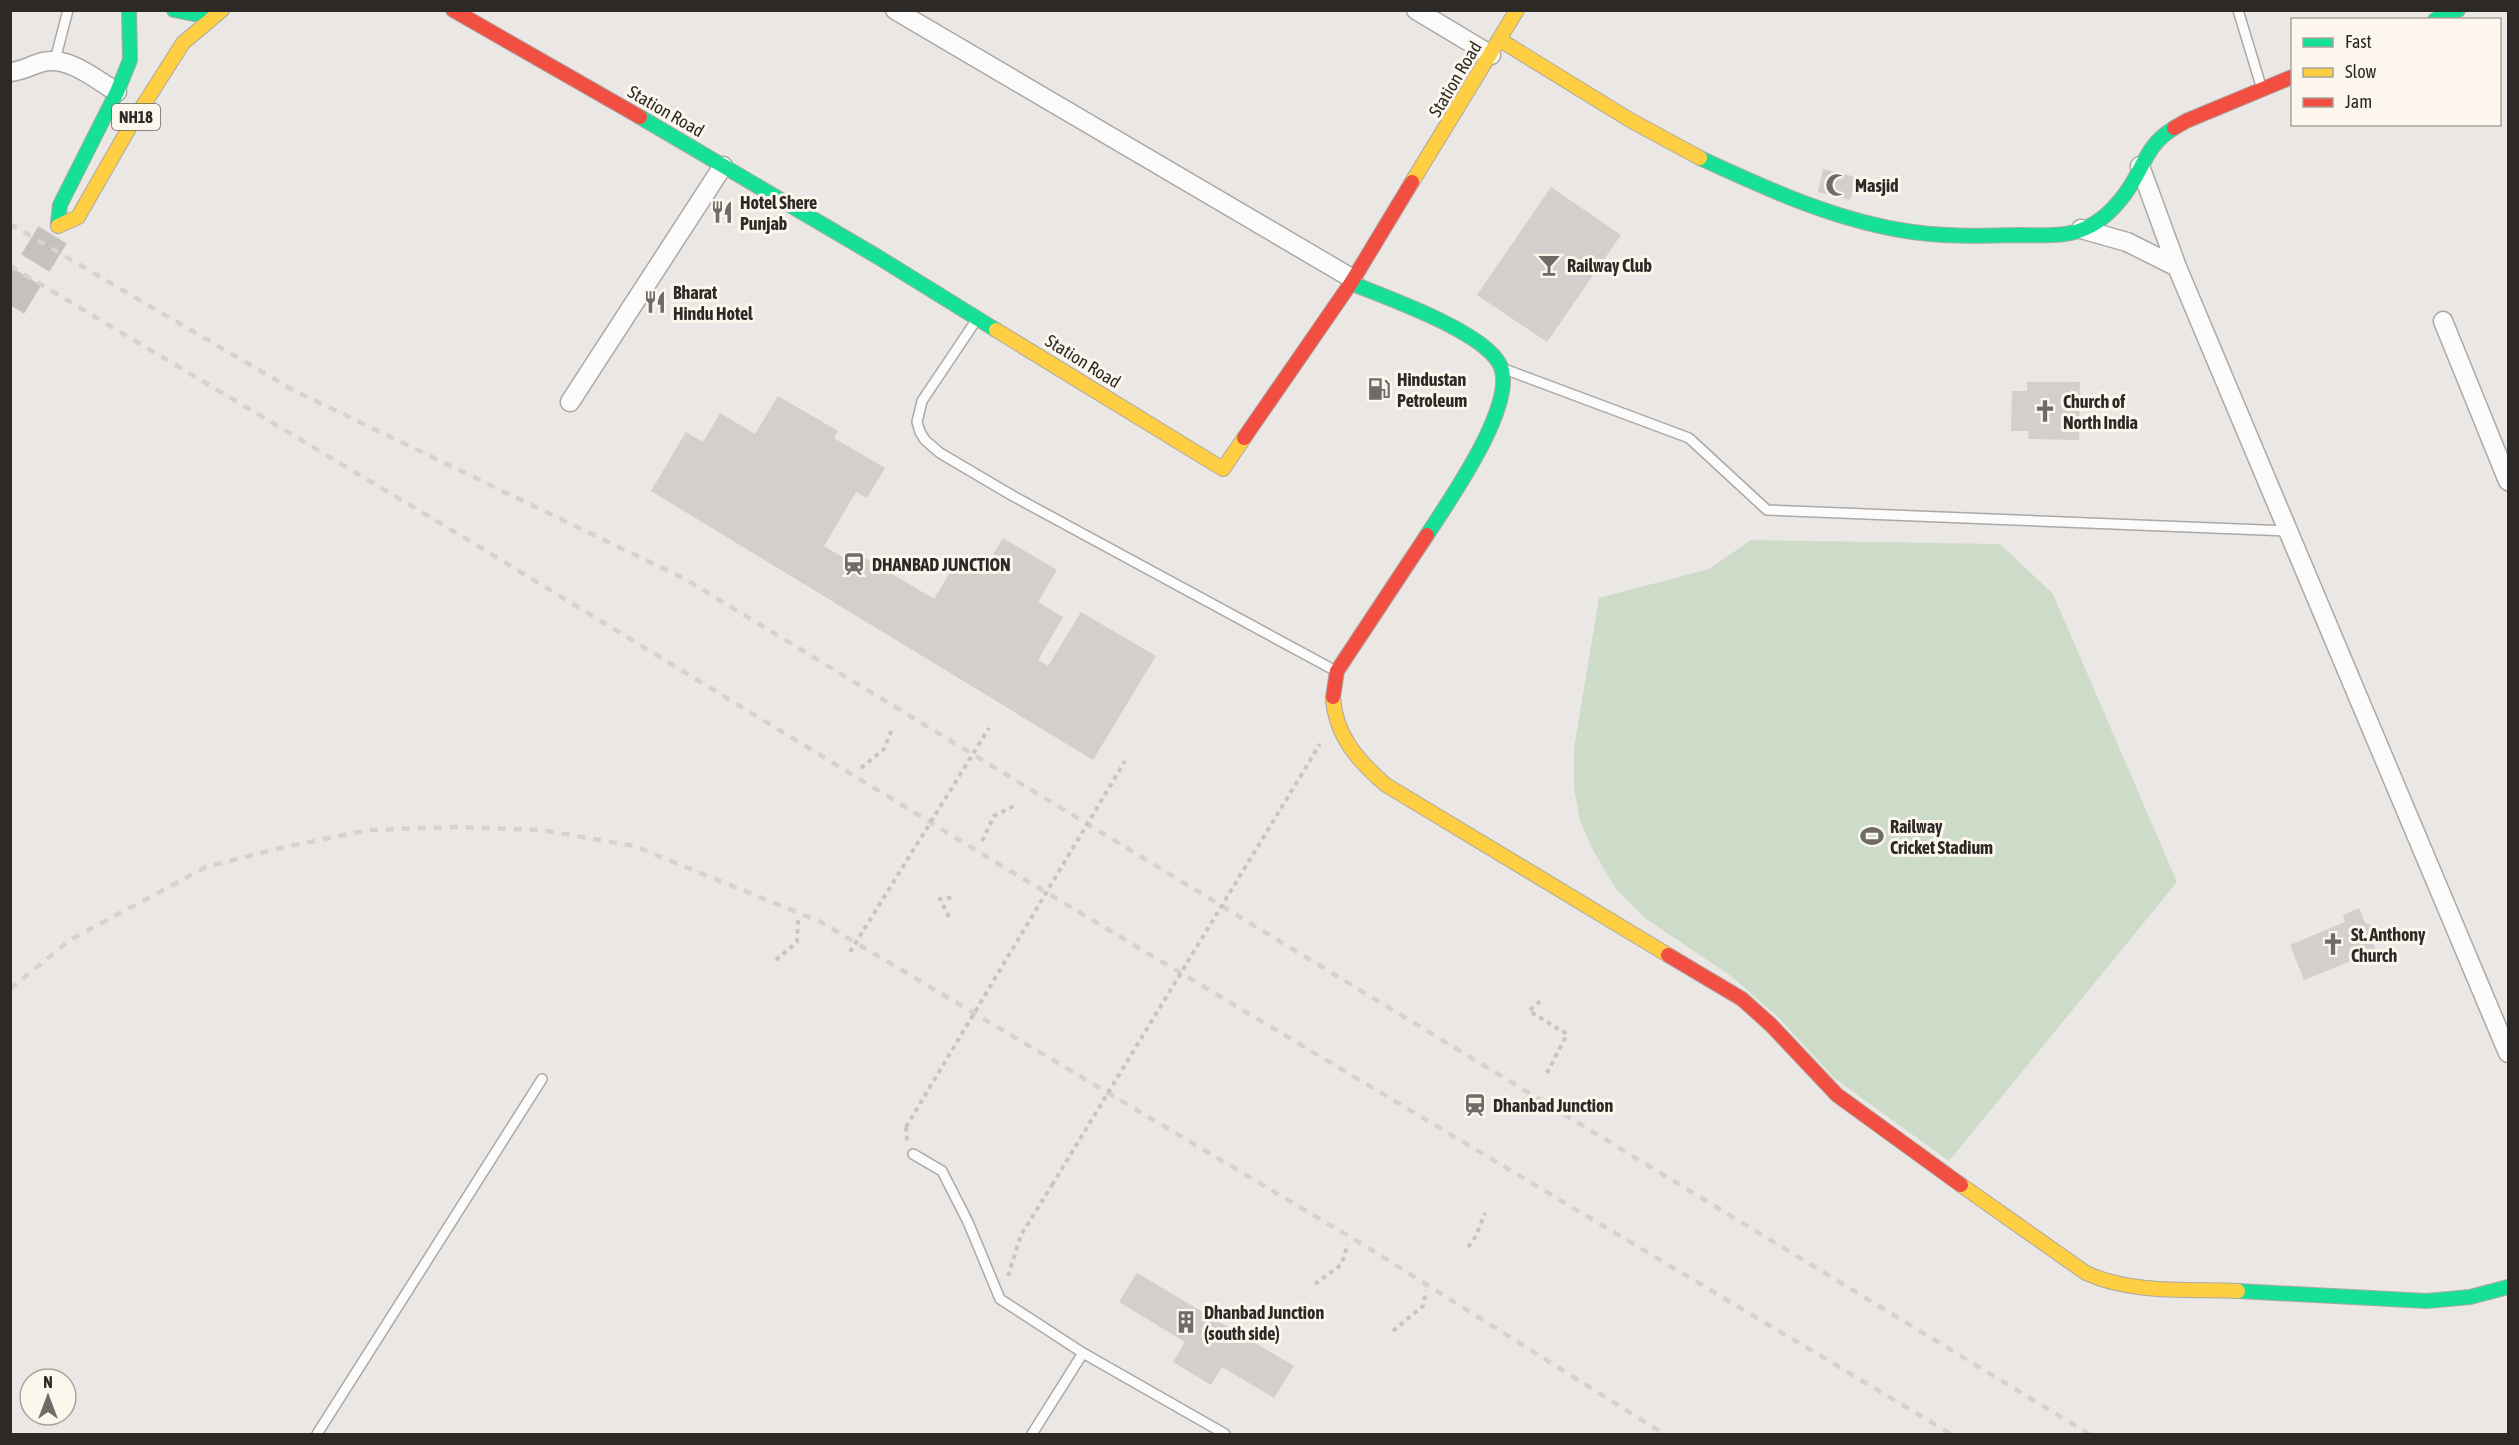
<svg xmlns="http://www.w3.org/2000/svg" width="2519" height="1445" viewBox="0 0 2519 1445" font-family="'Asap Condensed',sans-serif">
<rect width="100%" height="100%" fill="#eae7e4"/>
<path fill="#cddcc8" d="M1751,540L2000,544L2053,594L2177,882L1949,1161L1834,1078L1780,1019L1731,976L1646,919L1616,889L1594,852L1580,821L1574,787V748L1599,598L1709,569Z"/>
<path fill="#d2cfcd" d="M1823,169L1856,177L1850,200L1818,192Z
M1551,187L1621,235L1547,342L1477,295Z
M2027,382H2080L2079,440L2028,439L2029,431H2011L2012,391H2027Z
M778,396L838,431L834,438L885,468L867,498L856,492L824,546L854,564L860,555L934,599L958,559L982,573L1003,538L1057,570L1038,602L1063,617L1038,660L1048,666L1081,612L1156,656L1093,760L651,491L686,432L703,442L720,413L755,434Z
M2359,908L2365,923L2372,925L2377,936L2373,943L2379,957L2364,963L2361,957L2304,980L2290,945L2345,922L2343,915Z
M1137,1273L1294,1366L1274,1398L1222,1367L1211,1385L1173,1362L1185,1342L1119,1302Z"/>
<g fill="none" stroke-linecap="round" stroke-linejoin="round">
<path stroke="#c4c1be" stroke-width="33" stroke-dasharray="33 16" stroke-linecap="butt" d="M10,305L53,234"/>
<g stroke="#aba8a5" stroke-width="12">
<path id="lane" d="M2238,10L2261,86
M55,60L68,10
M977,319L922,401L917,422L920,432L925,440L940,453L1013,496L1334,670
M1507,370L1689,438L1767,510L2289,531
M913,1154L942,1171L968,1222L1000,1299L1083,1353
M317,1434L542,1079
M1032,1434L1083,1353L1225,1434"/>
</g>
<g stroke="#aba8a5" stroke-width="21">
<path id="street" d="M895,10L1353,279
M1416,10L1491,55
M10,72C23,71 31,65 43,62C69,56 95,79 117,92
M2081,229L2127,242L2177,267L2140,166
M2177,267L2508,1053
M2443,321L2508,481
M570,402L723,166"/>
</g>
<g stroke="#aba8a5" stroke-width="16">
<path id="fast" d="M174,10L194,14L212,10
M2435,20L2458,10
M640,117L878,257L996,330
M1700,158C1765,188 1830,218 1900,230C1938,237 1980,236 2018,235C2041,235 2069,238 2090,226C2106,218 2122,200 2131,185C2146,161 2148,144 2174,128
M58,223L60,205L117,92L130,60L129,10
M1351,283C1387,298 1480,330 1499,363C1521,400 1448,502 1427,535
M2238,1291L2427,1301L2470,1297L2508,1287"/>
</g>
<g stroke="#aba8a5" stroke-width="16">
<path id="slow" d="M1500,40L1630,120L1700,158
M1412,182L1517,10
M58,226L78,217L132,123L183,43L222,10
M996,330L1223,469L1244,438
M1333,697C1335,735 1358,761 1386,785L1668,955
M1961,1185L2086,1273C2131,1294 2189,1289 2238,1291"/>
</g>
<g stroke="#aba8a5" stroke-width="16">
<path id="jam" d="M453,10L640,117
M2174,128L2186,121L2292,77
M1244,438L1351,283L1412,182
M1333,697L1337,671L1427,535
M1668,955L1742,999L1771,1025L1837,1095L1961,1185"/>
</g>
<path stroke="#c7c5c4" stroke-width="4" stroke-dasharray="4.5 4.5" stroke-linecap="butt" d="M861,768L884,749L892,729
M1300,777L1320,744
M982,841L994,816L1016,805
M949,917L940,899L955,897
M776,960L797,942L798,920
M1540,1001L1529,1011L1567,1034L1547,1073
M906,1127L907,1141
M1468,1247L1476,1236L1485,1213
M1008,1276L1021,1235L1052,1185
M1315,1284L1341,1265L1348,1244
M1393,1331L1423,1306L1426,1291"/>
<use href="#lane" stroke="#fcfbfb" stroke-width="9"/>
<use href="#street" stroke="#fcfbfb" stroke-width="18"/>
<use href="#fast" stroke="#16e098" stroke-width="14"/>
<use href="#slow" stroke="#ffcf43" stroke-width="14"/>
<use href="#jam" stroke="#f24e42" stroke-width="14"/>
<path stroke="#d4d3d1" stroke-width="4.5" stroke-dasharray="8 8" stroke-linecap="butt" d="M10,224L293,390L685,579L2089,1434
M10,266L460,535L992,860L1951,1434
M10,989L70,940L206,867L280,848L369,830L456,827L542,830L634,846L821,922L1367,1247L1664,1434"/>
<path stroke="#c7c5c4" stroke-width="4" stroke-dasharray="4.5 4.5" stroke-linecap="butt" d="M850,952L989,728
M906,1127L1125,761
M1052,1185L1300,777"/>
</g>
<defs>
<g id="mosque-bare" transform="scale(1.8)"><path d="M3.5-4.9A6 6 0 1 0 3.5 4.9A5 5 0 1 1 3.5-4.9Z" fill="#6e6c68" stroke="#fcf6ed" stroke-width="2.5" paint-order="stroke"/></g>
<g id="restaurant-bare" transform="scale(1.8)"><path d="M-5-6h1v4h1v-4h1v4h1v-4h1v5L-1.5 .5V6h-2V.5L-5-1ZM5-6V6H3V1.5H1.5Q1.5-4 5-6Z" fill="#6e6c68" stroke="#fcf6ed" stroke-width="2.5" paint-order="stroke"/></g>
<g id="bar-bare" transform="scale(1.8)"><path d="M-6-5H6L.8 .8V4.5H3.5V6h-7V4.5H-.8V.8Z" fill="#6e6c68" stroke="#fcf6ed" stroke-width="2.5" paint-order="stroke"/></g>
<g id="fuel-bare" transform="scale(1.8)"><path d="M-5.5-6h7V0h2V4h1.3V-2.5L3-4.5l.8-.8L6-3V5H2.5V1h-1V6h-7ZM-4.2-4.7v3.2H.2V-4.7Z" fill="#6e6c68" stroke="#fcf6ed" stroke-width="2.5" paint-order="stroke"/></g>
<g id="church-bare" transform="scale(1.8)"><path d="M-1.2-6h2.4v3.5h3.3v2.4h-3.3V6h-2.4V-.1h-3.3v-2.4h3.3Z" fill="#6e6c68" stroke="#fcf6ed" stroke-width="2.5" paint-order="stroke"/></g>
<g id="station-bare" transform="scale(1.8)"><path d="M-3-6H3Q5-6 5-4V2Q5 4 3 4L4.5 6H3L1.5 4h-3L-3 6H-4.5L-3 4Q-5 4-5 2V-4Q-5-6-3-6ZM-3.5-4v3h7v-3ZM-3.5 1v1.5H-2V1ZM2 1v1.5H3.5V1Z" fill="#6e6c68" stroke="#fcf6ed" stroke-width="2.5" paint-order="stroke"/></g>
<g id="stadium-bare" transform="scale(1.8)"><path d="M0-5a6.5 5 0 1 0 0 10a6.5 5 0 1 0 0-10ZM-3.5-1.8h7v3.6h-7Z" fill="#6e6c68" stroke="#fcf6ed" stroke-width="2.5" paint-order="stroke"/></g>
<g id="building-bare" transform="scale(1.8)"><path d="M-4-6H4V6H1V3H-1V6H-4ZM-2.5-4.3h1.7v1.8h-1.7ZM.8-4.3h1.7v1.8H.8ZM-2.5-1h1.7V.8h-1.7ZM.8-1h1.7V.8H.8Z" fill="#6e6c68" stroke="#fcf6ed" stroke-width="2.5" paint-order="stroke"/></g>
</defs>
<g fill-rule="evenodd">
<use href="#mosque-bare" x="1837" y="185"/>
<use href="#restaurant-bare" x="722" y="212"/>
<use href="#bar-bare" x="1549" y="265"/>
<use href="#restaurant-bare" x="655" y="302"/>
<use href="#fuel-bare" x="1379" y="389"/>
<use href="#church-bare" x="2045" y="411"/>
<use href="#station-bare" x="854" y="564"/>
<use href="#stadium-bare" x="1872" y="836"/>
<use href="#church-bare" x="2333" y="944"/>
<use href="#station-bare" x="1475" y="1105"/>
<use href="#building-bare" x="1186" y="1322"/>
</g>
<g text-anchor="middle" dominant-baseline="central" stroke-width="6" stroke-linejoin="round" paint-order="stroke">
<rect fill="#fcf6ed" stroke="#6a6662" stroke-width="1.5" x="112" y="104" width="48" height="26" rx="4.5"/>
<g font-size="16" font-weight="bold" fill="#2c2926">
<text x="136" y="117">NH18</text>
</g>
<g font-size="18" fill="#2c2926" stroke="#fcf6ed">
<text transform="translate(1455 79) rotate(-59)">Station Road</text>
<text transform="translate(666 111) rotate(30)">Station Road</text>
<text transform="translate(1083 361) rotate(32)">Station Road</text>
</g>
<g font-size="18" font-weight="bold" fill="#2c2926" stroke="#fcf6ed" text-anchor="start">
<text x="1855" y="185">Masjid</text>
<text x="740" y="202">Hotel Shere<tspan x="740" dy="21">Punjab</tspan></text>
<text x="1567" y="265">Railway Club</text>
<text x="673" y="292">Bharat<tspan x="673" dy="21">Hindu Hotel</tspan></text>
<text x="1397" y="379">Hindustan<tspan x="1397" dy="21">Petroleum</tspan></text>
<text x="2063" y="401">Church of<tspan x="2063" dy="21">North India</tspan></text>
<text x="872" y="564">DHANBAD JUNCTION</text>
<text x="1890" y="826">Railway<tspan x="1890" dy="21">Cricket Stadium</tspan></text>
<text x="2351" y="934">St. Anthony<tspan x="2351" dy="21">Church</tspan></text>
<text x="1493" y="1105">Dhanbad Junction</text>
<text x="1204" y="1312">Dhanbad Junction<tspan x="1204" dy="21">(south side)</tspan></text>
</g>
</g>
<rect width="2519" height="1445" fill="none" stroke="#2c2926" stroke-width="24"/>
<rect x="2291" y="18" width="210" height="108" fill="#fcf6ed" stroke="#a9a49d" stroke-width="1.5"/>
<rect x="2303" y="38" width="30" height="9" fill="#16e098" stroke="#a9a49d" stroke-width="1.5"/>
<text x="2345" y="48" font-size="18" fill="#2c2926">Fast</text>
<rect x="2303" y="68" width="30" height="9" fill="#ffcf43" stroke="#a9a49d" stroke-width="1.5"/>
<text x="2345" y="78" font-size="18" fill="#2c2926">Slow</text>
<rect x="2303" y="98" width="30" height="9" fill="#f24e42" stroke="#a9a49d" stroke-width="1.5"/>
<text x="2345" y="108" font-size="18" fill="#2c2926">Jam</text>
<g transform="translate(48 1397)"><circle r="28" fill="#fcf6ed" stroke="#a9a49d" stroke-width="1.5"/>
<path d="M0-4.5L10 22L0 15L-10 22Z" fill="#6e6c68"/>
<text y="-9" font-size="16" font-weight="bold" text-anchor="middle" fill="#2c2926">N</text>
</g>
</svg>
